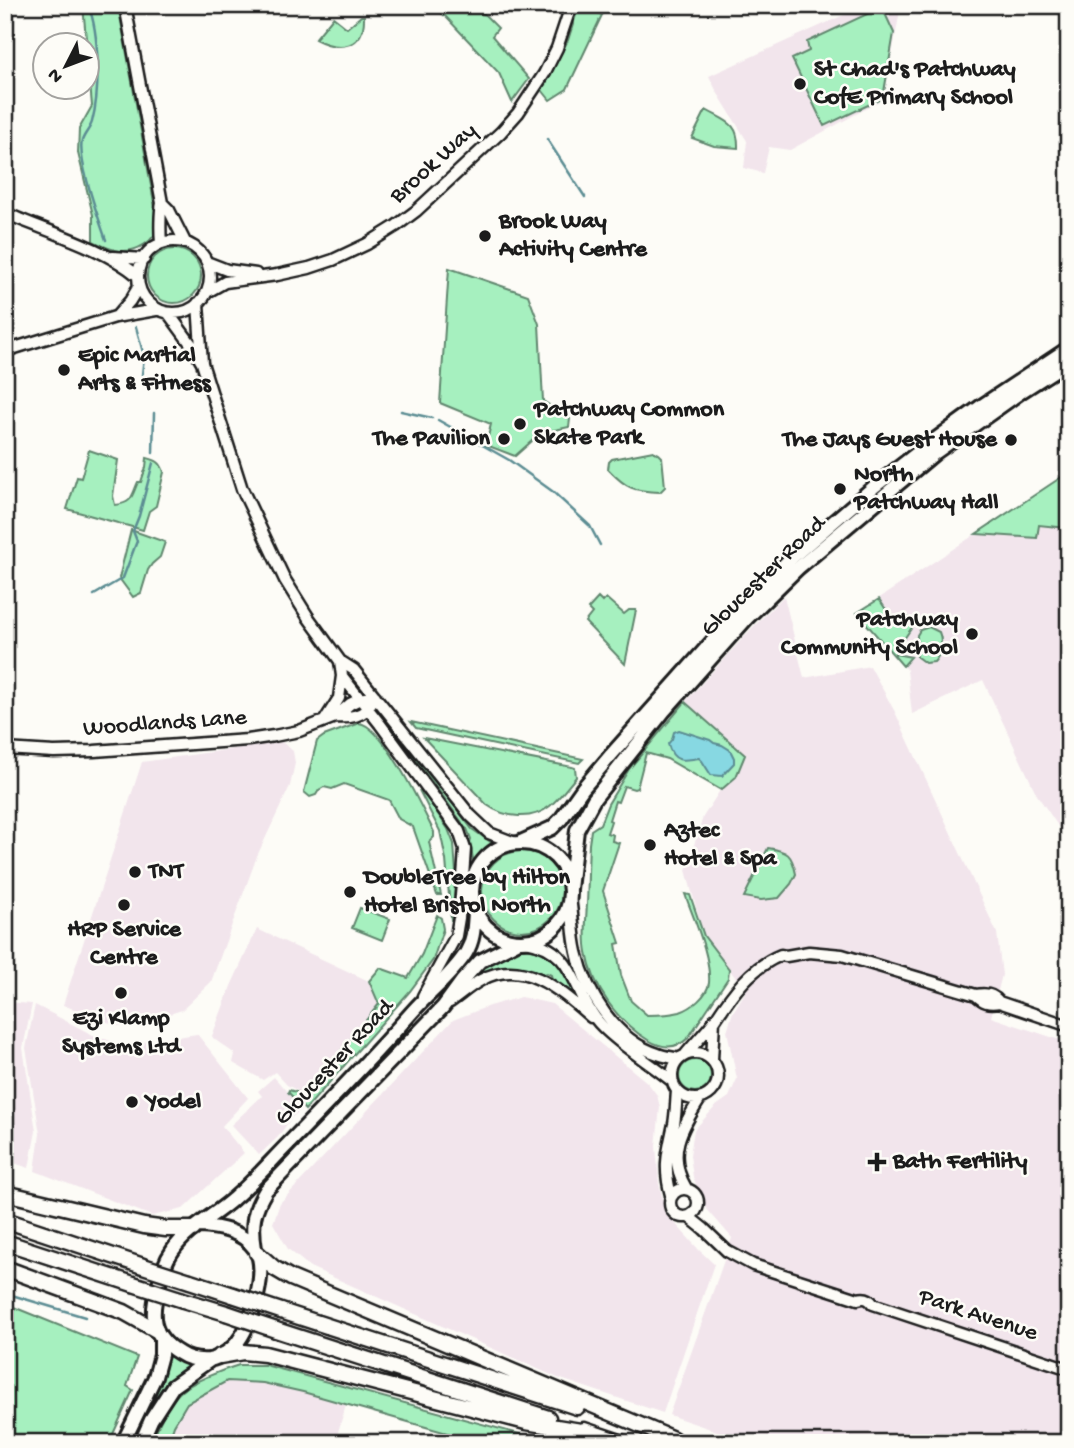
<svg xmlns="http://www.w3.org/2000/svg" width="1074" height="1448" viewBox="0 0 1074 1448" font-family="'Gochi Hand',sans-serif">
<rect width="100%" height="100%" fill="#fdfcf7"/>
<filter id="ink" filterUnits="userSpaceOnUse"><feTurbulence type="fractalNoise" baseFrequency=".0143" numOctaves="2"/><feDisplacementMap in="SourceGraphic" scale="14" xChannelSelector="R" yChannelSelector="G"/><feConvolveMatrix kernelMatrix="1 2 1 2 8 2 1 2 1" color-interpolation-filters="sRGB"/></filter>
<g filter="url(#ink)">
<path fill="#f2e5ec" d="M866,5H901L884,99L790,150L769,147L763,173L744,168L747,141L717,92L709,76Z
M1069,472V842L1037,795L983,680L912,714L907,670L857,613Z
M784,596L804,678L870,666L895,712L997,933L1002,975L991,1017L1069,1043V1443H752L669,1415L732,1238L706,1208L693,1177L690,1155L694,1130L716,1106L729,1097L737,1079L727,1031L733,1012L746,991L704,937L686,870L703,817L726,781L668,721L752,628Z
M282,742L293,751L295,763L290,786L257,856L211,982L182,1010L141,1023L118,1026L63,1005L142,762Z
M257,929L386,989L360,1038L346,1054L340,1052L309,1097L287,1085L275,1072L263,1080L233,1063L235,1054L214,1039L212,1036L231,986Z
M521,997L552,1004L648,1083L657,1095L660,1107L656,1146L659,1183L666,1213L699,1250L714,1264L663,1413L558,1378L310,1267L288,1249L273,1223L280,1203L453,1020L489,1006Z
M5,1002L32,1004L23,1048L36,1131L29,1168L5,1160Z
M35,1005L93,1035L123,1045L197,1034L248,1098L222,1126L244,1153L183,1209L152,1216L35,1171L40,1134L26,1048Z
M274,1077L302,1109L292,1117L278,1137L259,1155L231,1125L262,1096L258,1091Z
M226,1381L263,1383L303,1392L346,1404L335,1443H168L174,1425L187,1403Z"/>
<path fill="#a6f0bf" stroke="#61866e" stroke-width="2" d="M83,5H118L158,224C156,242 136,252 120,251C110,250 101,245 93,241V215L78,153L79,129L92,106Z
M432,5H460L463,7L465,5H475L498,28L492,36L529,79L512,102L499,73L446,17Z
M587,7L602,15L567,89L550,100L542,90L568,40L576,15L580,10Z
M882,7L894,33L883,98L824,126L792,59L809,51L807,42Z
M361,16H364C365,48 340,52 315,39L333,17L347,28Z
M706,110C725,121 739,122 738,148L714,146L692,138Z
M147 276a27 27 0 1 1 54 0a27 27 0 1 1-54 0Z
M449,268L528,295L539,324L543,401L570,419L569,427L541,433L515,456L486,445L491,424L440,403Z
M89,450L118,460L113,496L115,505C133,503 131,497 138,482H141L146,467L147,458C156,460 161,462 164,472L156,506L149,511L143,530L67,509L77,477L81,478Z
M653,451L659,454L662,457L665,487L660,492C633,491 627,489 608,469L609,462L612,459Z
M1069,472V547H1066L1067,528L1039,525L1037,538L976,534Z
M131,530L165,542L160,557L152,564L148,570L141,593L133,597L119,578Z
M598,598L602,602L606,598L624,614L629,610H636L625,664L585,622L592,613L588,609Z
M879,599L885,608L902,623L908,617L915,623L895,652V654L911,657L903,666L857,613Z
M929,627L939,632C943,641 941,655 934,662L925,663L917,657V635L920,630Z
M685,702L745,755L736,777L721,790L667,759L646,753L637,788L634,789L624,786L618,802L615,801L609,820L611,821L607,833L613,835L612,841L619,843L603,891L620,943L616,944L621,975L631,1001L647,1015C658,1015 669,1015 680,1012C692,1008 707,996 709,983C711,955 694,920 685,894L690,895L704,936L729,969L728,978L688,1038C676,1050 662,1048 648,1040C618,1022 593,988 587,953C584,937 586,921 587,904C588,884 588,864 589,844L591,830L600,824L608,804L629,769Z
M378,708L382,711L472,829L492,843V846L482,852L476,859H473L470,842L471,839L467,829L464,827L461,821L423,769L379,713L376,709Z
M411,722L583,759L579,763L416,728Z
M359,723C383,725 423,810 434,832V837L429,842L441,895H437L413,827L399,819L389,800L344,784L332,789L324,787L319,790L316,795L310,797L304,792L317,741L324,736Z
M424,738L572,767L575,768L576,777C568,786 560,798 550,806C532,821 505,818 487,805Z
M419,790L427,798L448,829L454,844L456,873L452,920H451L446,860L440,831Z
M768,848C788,851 792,854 796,874L791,884L779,898L761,900L744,897Z
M482 891a40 40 0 1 1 80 0a40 40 0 1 1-80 0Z
M360,908L390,919L382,940L352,928Z
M437,915L441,918L443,929L433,960L410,991L305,1110L288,1092L289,1090L306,1095L379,1004L369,981L380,968L408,978L422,954Z
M524,948C550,950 563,965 573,988L571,992L552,979L551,975L547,973L544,974C513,964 497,966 468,982L483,965L515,949Z
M679 1076a16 16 0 1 1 32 0a16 16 0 1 1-32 0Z
M11,1306L137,1357L127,1386L133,1390L109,1443H5V1317Z
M167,1351L194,1363L169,1384L137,1443H128L165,1369Z
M239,1365H265L552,1443H482L303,1392L263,1383L227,1381L187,1403L174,1425L168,1443H151C158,1426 166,1407 178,1394C190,1382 222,1370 239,1365Z"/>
<path fill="#87d8e2" stroke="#5c8d93" stroke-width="2" d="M679,730L710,740L714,743L722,745L730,750L734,758V763L722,776L711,775L702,761L699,758C683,761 673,763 668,744L672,739L674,732Z"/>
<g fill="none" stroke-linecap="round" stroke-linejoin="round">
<path stroke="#5c8d93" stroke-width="2.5" d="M88,5C100,33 100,92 92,122C90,129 84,134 82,141C77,159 99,220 106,240
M547,139L585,197
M136,327L144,356L142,375
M401,411L432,418
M438,420L509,460L552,491L590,526L600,545
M153,453L154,413
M94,595L123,578L137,541L133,531L139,516L153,463
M5,1293L85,1317"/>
<g stroke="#1c1c1c" stroke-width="15">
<path id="minor" d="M125,5L162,203C160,212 160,233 161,243
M162,203L169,210L185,242
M5,213C46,231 105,248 138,276
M138 277a36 36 0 1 1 72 0a36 36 0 1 1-72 0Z
M113,257L144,259
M209,263L227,270L256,274
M209,291L225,282L277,275L309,268L333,260L367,244L396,226L416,211L501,132L518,113L544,74L557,48L568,15L574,5
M198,303L202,363
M169,314L191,344L202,363L242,489L285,580L308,617L340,661L354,670L470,815L489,833L515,843
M116,317L130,301L139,286
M5,351L115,317L156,310
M340,661L342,676L380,724L459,831L465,849L463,877L465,887L473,905
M335,717C350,718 364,717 371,703
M325,720L339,698L342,676
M5,749L54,752L94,751L248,740L274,736L299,731L335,717L350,704L360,699L375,696
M570,898C573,916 573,935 577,952C586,993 616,1041 658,1054C665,1057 672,1057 679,1059
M526,941C579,950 571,995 603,1027C624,1048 649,1062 672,1081
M976,995C983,1002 989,1004 999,1002
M423,996L456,936L459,918L462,884
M450,1002C460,995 470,986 481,980C523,956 561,991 591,1017
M672 1076a23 23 0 1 1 46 0a23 23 0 1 1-46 0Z
M686,1054C695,1043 706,1032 715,1020C732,994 751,967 781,955L786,956L809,952L842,955L976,995C986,993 993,994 999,1002L1069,1026
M712,1060L714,1020
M686,1188C666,1154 681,1129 700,1099
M670 1203a14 14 0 1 1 28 0a14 14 0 1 1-28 0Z
M671,1195C663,1167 668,1151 674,1124C676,1113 676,1102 677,1091
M689,1217L704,1229L727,1251L753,1265L858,1299C865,1297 869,1298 873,1304L1069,1369"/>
</g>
<g stroke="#1c1c1c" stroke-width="18">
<path id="major" d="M521,842L552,828L561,819L583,788L611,755L743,607L789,560L875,486L929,444L980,407L1069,348
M472 892a49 49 0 1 1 98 0a49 49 0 1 1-98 0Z
M570,889L577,830L594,799L664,711L747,618L798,568L936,452L1022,391L1069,361
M199,1226C220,1227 242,1231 255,1249C269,1268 252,1323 239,1340C233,1349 220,1358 209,1360C198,1361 188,1359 179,1353C150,1336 150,1314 159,1284C162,1272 165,1261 173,1250C188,1228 213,1217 233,1199C253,1182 271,1161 289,1143C331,1100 373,1056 413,1011C430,992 452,975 466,953C474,940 474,926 475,912
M255,1249C251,1224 253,1211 266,1190L443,1007L462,981L480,961L519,941
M123,1443L155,1377L161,1355V1338
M141,1443L151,1420L173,1386L210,1360"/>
</g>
<g stroke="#1c1c1c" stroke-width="19">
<path id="highway" d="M5,1193L144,1226L166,1229H193
M5,1220L140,1265
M5,1242L133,1284
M257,1253L274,1268L291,1278L673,1439
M5,1268L124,1312L156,1330
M190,1281L233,1295
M183,1300L226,1313
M281,1311L577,1407
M276,1330L548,1418
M220,1356L243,1352L265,1354L526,1422L593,1433
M584,1430L623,1443"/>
</g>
<use href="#minor" stroke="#fdfcf7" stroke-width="10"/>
<use href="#major" stroke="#fdfcf7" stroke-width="12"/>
<use href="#highway" stroke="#fdfcf7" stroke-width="14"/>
<g stroke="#1c1c1c" stroke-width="19" stroke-linecap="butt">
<path id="highway-bridge" d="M140,1265L190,1281
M133,1284L183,1300
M233,1295L281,1311
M226,1313L276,1330"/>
</g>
<use href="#highway-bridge" stroke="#fdfcf7" stroke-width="14"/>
</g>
</g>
<g fill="#1c1c1c" stroke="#fdfcf7" stroke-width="2.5">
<circle cx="800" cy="84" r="7"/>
<circle cx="485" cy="236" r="7"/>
<circle cx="64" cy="370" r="7"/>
<circle cx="520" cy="424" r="7"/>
<circle cx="504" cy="439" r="7"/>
<circle cx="1011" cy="440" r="7"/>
<circle cx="840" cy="489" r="7"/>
<circle cx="972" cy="634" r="7"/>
<circle cx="650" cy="845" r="7"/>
<circle cx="135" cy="872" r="7"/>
<circle cx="350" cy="892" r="7"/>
<circle cx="124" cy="905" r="7"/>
<circle cx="121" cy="993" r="7"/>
<circle cx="132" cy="1102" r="7"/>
<path d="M873.5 1151.5h7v7h7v7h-7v7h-7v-7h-7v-7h7z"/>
</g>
<g text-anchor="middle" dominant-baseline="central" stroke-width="5" stroke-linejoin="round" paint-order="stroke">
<g font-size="24" font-weight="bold" fill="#1c1c1c" stroke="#fdfcf7" text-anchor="start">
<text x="814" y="70">St Chad's Patchway<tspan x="814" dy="28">CofE Primary School</tspan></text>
<text x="499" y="222">Brook Way<tspan x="499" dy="28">Activity Centre</tspan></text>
<text x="78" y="356">Epic Martial<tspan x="78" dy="28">Arts &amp; Fitness</tspan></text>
<text x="534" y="410">Patchway Common<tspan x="534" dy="28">Skate Park</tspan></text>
<text x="490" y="439" text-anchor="end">The Pavilion</text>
<text x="997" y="440" text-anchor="end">The Jays Guest House</text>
<text x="854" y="475">North<tspan x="854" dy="28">Patchway Hall</tspan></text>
<text x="958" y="620" text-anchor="end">Patchway<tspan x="958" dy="28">Community School</tspan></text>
<text x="664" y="831">Aztec<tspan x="664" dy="28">Hotel &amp; Spa</tspan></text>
<text x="149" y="872">TNT</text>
<text x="364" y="878">DoubleTree by Hilton<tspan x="364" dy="28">Hotel Bristol North</tspan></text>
<text x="124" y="930" text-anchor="middle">HRP Service<tspan x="124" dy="28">Centre</tspan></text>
<text x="121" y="1019" text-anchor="middle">Ezi Klamp<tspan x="121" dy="28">Systems Ltd</tspan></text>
<text x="146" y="1102">Yodel</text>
<text x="893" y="1162">Bath Fertility</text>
</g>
<g font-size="24" fill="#1c1c1c" stroke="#fdfcf7">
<text transform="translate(434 164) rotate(-42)">Brook Way</text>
<text transform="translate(764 577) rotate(-44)">Gloucester Road</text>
<text transform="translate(165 724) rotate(-4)">Woodlands Lane</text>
<text transform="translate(335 1063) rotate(-47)">Gloucester Road</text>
<text transform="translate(978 1316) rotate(18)">Park Avenue</text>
</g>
</g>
<rect width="1074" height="1448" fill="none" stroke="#fdfcf7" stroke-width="28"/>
<rect x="14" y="14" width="1046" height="1420" fill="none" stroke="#1c1c1c" stroke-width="2.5" filter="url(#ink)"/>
<g transform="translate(66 66) rotate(228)"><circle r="33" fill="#fdfcf7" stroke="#a3a29f" stroke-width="2"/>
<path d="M0-5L12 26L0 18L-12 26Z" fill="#1c1c1c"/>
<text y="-10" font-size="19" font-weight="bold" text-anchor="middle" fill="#1c1c1c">N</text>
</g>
</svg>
